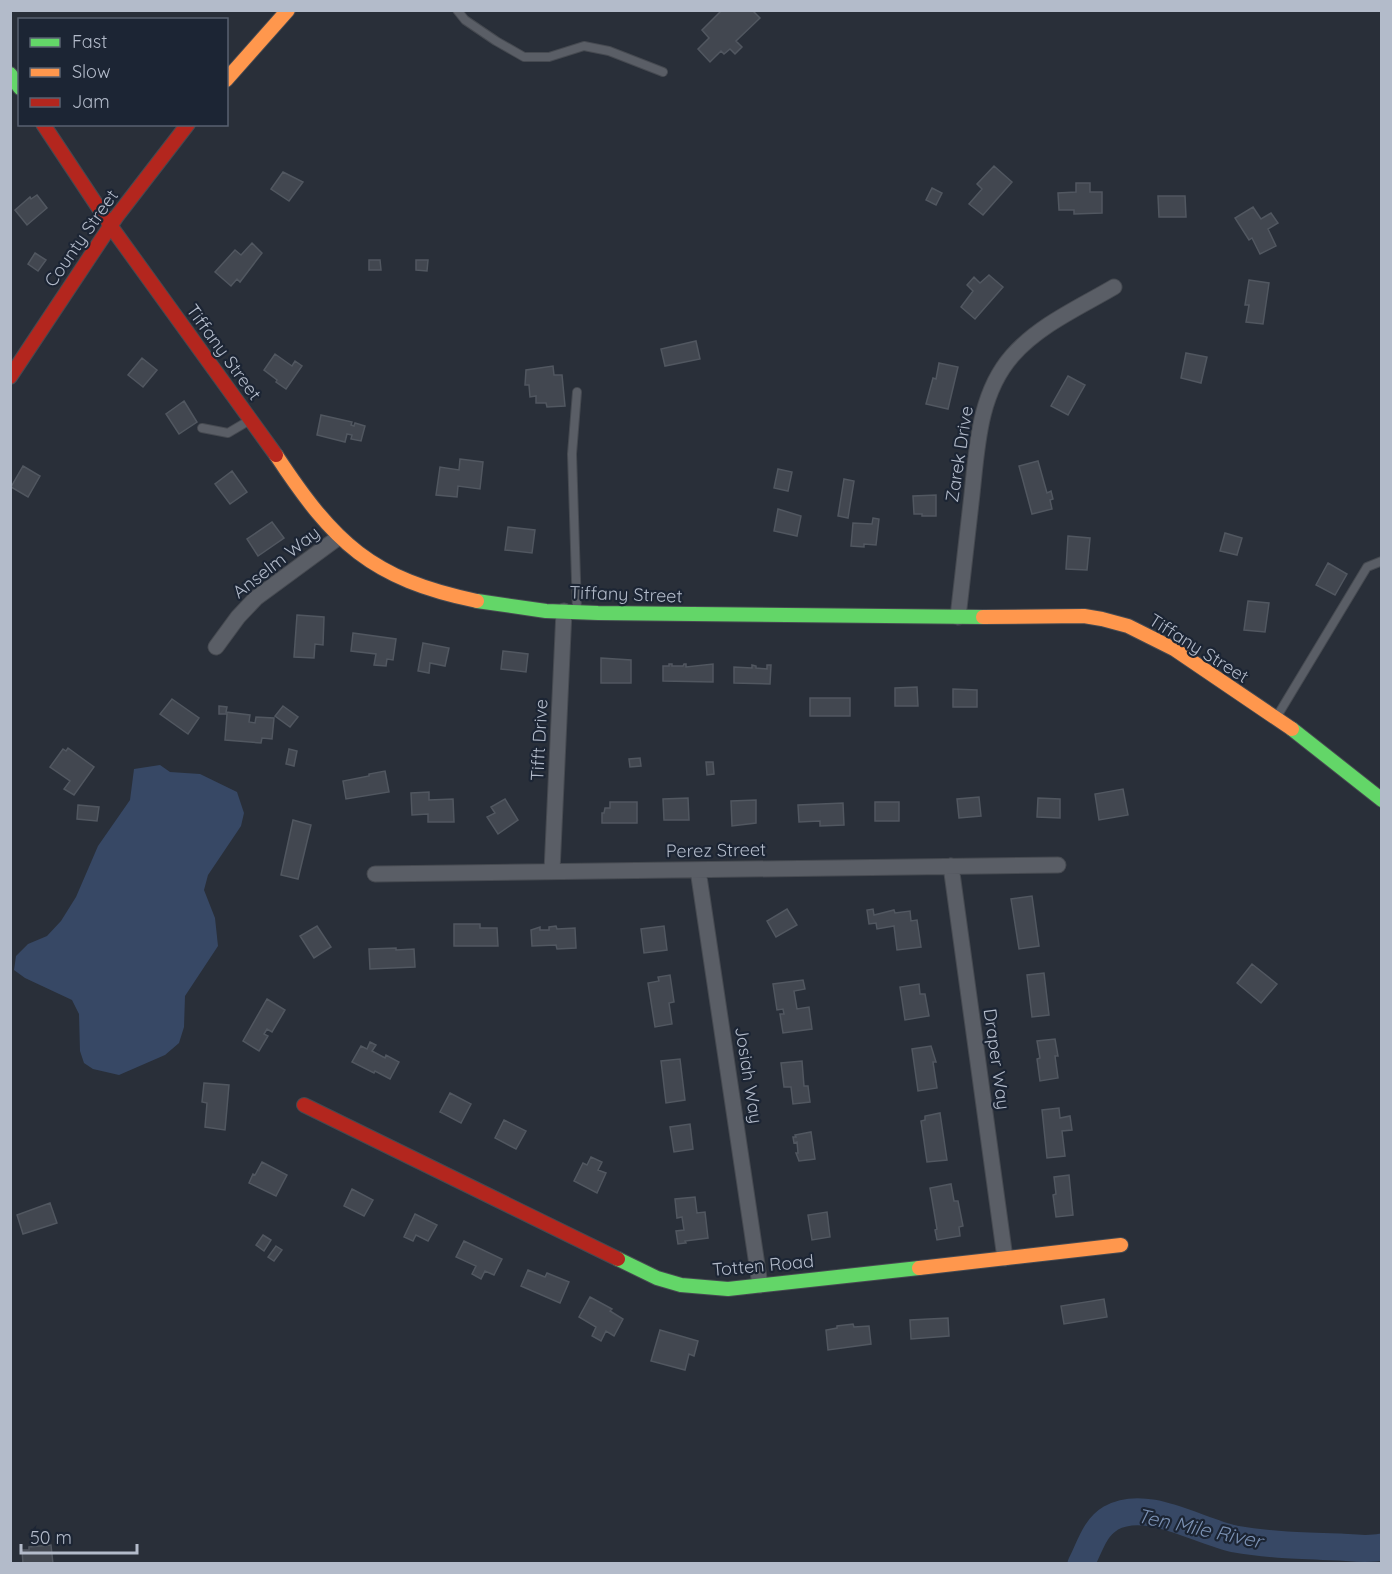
<svg xmlns="http://www.w3.org/2000/svg" width="1392" height="1574" viewBox="0 0 1392 1574" font-family="Quicksand,sans-serif">
<rect width="100%" height="100%" fill="#292f39"/>
<path fill="#374865" d="M160,765L170,772L200,774L237,792L244,813L241,826L208,875L204,890L215,918L218,946L185,996L184,1027L179,1043L165,1055L119,1075L93,1069L84,1063L80,1051L79,1014L72,1000L25,978L14,970L16,956L28,944L47,936L61,921L76,897L98,846L130,800L134,769Z"/>
<g fill="none" stroke-linecap="round" stroke-linejoin="round">
<path stroke="#374865" stroke-width="27" d="M1081,1564C1090,1547 1094,1528 1111,1518C1147,1498 1197,1531 1235,1539C1269,1545 1305,1546 1340,1547C1354,1548 1368,1550 1382,1547"/>
</g>
<path fill="#424750" stroke="#515760" stroke-width="1.5" d="M722,10H752L760,18L736,41L742,47L735,54L730,49L724,54L721,51L710,62L698,49L709,38L702,30Z
M994,166L1012,182L983,215L969,204L982,189L977,184Z
M283,172L303,182L289,201L271,189Z
M1076,183H1090V192H1102V213L1074,214V210H1059L1058,193L1076,192Z
M932,188L942,193L936,205L926,200Z
M37,195L47,208L27,225L15,210L30,197L31,199Z
M1158,196H1185L1186,217H1159Z
M1253,207L1261,219L1271,213L1278,223L1268,229L1276,246L1260,254L1252,238L1249,240L1235,218Z
M252,243L262,253L240,282L237,279L231,286L215,272L235,250L241,255Z
M35,253L46,260L38,271L28,264Z
M369,260H380L381,270H369Z
M416,260H428L427,271L416,270Z
M989,275L1003,287L975,319L961,307L973,291L967,285L974,277L980,283Z
M1249,280L1269,283L1263,324L1246,322L1249,305H1245Z
M696,341L700,359L665,366L661,349Z
M1186,353L1207,357L1201,383L1181,378Z
M275,354L292,366L295,361L302,366L286,389L276,382L277,380L264,370Z
M142,358L157,370L143,387L128,375Z
M939,363L958,367L948,409L926,404L933,378L936,379Z
M553,366L554,375H562L565,406L547,407L546,403H536V396L530,397L529,385H525L526,370Z
M1068,376L1085,385L1068,415L1051,406Z
M184,401L197,422L179,434L166,414Z
M321,415L352,422L351,425L354,426L355,423L365,426L361,441L351,439L352,435L347,434L345,442L317,435Z
M460,459L483,462L480,489L458,486L457,497L436,495L440,467L459,470Z
M1038,461L1047,493L1051,491L1053,499L1050,500L1052,509L1032,514L1019,466Z
M23,466L40,476L28,497L11,487Z
M778,469L792,472L788,491L774,488Z
M232,471L247,492L230,504L215,484Z
M844,479L854,481L848,518L838,516Z
M936,495V516H922V514H914L913,496Z
M778,509L801,516L797,536L774,531Z
M873,518L879,519L876,545L864,544V547L851,546L853,523L872,524Z
M272,522L284,538L258,556L247,539Z
M508,527L535,530L532,553L505,550Z
M1225,533L1242,538L1237,555L1220,551Z
M1068,536L1090,538L1087,570L1066,569Z
M1328,563L1347,574L1335,595L1316,585Z
M1248,601L1269,603L1265,632L1244,630Z
M297,615L324,617L323,645L315,644L314,658L294,657Z
M353,633L396,639L393,660L387,659L386,666L374,665L376,654L351,651Z
M423,643L449,648L445,666L430,663L429,673L418,671Z
M503,651L528,654L526,672L501,669Z
M601,658L631,660V683H601Z
M669,664H672V666H683L684,664H686V667L713,664V682L663,681V666H669Z
M752,665L756,666V668L767,669V665H771L770,684L734,683V667L752,668Z
M917,687L918,706H895V688Z
M953,689L977,690V707H953Z
M810,698H850V716H810Z
M172,699L199,718L188,734L160,714Z
M219,706L227,707L226,712L250,715L249,722L255,723L256,717L274,718L272,739L262,738L261,743L225,740L227,714H219Z
M283,706L298,717L290,727L275,716Z
M68,748L94,767L74,795L64,789L70,781L50,767L63,749L66,751Z
M289,749L297,751L294,766L286,764Z
M640,758L641,766L630,767L629,759Z
M706,762H713L714,774L707,775Z
M385,771L389,792L346,799L343,781L369,776V774Z
M1123,789L1128,815L1099,820L1095,794Z
M429,792V800L453,799L454,822H428V814L412,815L411,793Z
M979,797L981,816L959,818L957,799Z
M688,798L689,820H664L663,799Z
M1038,798L1060,799V818L1037,817Z
M505,799L518,820L498,834L487,817L495,813L491,807Z
M756,800V823L732,826L731,801Z
M610,802H637V823H602V813H604L605,808H610Z
M875,802H899V821H875Z
M843,803L844,825L820,826V821L799,822L798,805Z
M78,805L99,807L97,821L77,819Z
M293,820L311,825L298,879L281,875Z
M1032,896L1039,946L1019,949L1011,899Z
M787,909L797,925L776,937L767,921Z
M873,909L874,915L894,910L895,913L910,911L911,921L917,920L921,947L897,950L894,926L877,929L876,923L869,924L867,910Z
M454,924H480V928H497L498,946H454Z
M317,926L331,947L314,958L300,936Z
M556,926L557,929L575,928L576,948L557,949L556,945L532,946L531,930L540,927V930H549V927Z
M664,926L667,950L644,953L641,929Z
M396,948V950L414,949L415,967L370,969L369,949Z
M1252,964L1277,984L1261,1003L1237,983Z
M1044,973L1049,1015L1032,1017L1027,975Z
M670,975L674,1002L669,1003L672,1024L655,1027L648,983L659,981L658,977Z
M803,980L805,989L794,991L797,1009L809,1007L812,1029L783,1033L780,1014H784L783,1009L777,1010L773,984Z
M919,984L920,994H925L929,1016L905,1020L900,987Z
M267,999L285,1010L272,1032L267,1029L264,1034L268,1036L259,1051L243,1041Z
M1055,1039L1058,1056H1055L1058,1078L1040,1081L1037,1059L1040,1058L1037,1041Z
M370,1042L376,1045L372,1051L385,1058L386,1055L399,1062L390,1079L375,1071L374,1073L352,1062L361,1046L367,1049Z
M931,1046L936,1062H933L937,1088L918,1091L912,1049Z
M680,1059L685,1100L666,1103L661,1061Z
M802,1061L804,1086H808L810,1102L793,1104L791,1087H784L781,1063Z
M204,1083L229,1085L225,1130L205,1127L207,1103L202,1102Z
M450,1093L471,1104L461,1123L440,1112Z
M1059,1108L1060,1118L1070,1116L1072,1130L1062,1131L1065,1156L1047,1158L1042,1110Z
M940,1113L947,1160L927,1162L921,1121L925,1120V1116Z
M504,1120L526,1131L516,1149L495,1138Z
M690,1124L693,1149L674,1152L670,1127Z
M811,1132L815,1159L799,1161L796,1153H798L797,1142L794,1143L793,1137H796L795,1135Z
M591,1157L602,1162L598,1170L606,1173L597,1193L574,1181L583,1163L587,1165Z
M262,1162L287,1175L276,1196L249,1183L253,1174L255,1175Z
M1069,1175L1073,1215L1056,1217L1053,1195L1056,1194L1054,1177Z
M951,1184L954,1201H958L963,1226L959,1227L960,1236L937,1240L935,1230L937,1229L930,1188Z
M352,1189L373,1200L364,1216L344,1206Z
M695,1197L697,1213L705,1212L708,1238L685,1241L686,1243L678,1244L676,1231L684,1230L682,1217L677,1218L675,1199Z
M50,1203L57,1223L23,1234L17,1215Z
M827,1212L830,1237L812,1240L808,1215Z
M415,1214L437,1225L428,1241L416,1235L413,1241L404,1237Z
M263,1235L271,1240L264,1251L256,1245Z
M464,1241L502,1259L494,1275L485,1271L481,1279L472,1274L476,1266L456,1257Z
M276,1246L282,1250L274,1261L268,1257Z
M528,1270L545,1277L547,1273L569,1282L560,1303L521,1286Z
M590,1297L612,1309L610,1311L623,1319L614,1336L606,1331L601,1341L592,1336L596,1327L579,1317Z
M1104,1299L1107,1317L1064,1324L1061,1306Z
M948,1318L949,1336L911,1339L910,1320Z
M853,1324L854,1327L869,1326L871,1344L828,1350L826,1330L837,1328V1326Z
M660,1330L698,1341L694,1356L689,1354L685,1370L651,1361Z
M51,1545L53,1564H23L22,1550H29V1547Z"/>
<g fill="none" stroke-linecap="round" stroke-linejoin="round">
<g stroke="#464a51" stroke-width="10">
<path id="lane" d="M457,10L465,20L496,41L524,57H549L584,46L609,51L663,72
M202,428L228,433L250,420
M577,610L572,454L577,392
M1276,718L1367,567L1382,561"/>
</g>
<g stroke="#464a51" stroke-width="17">
<path id="street" d="M958,617C962,579 967,541 971,503C977,453 977,396 1012,356C1039,325 1080,307 1114,287
M216,647L238,617L256,598L339,537
M951,866L1005,1258
M698,870L760,1285
M552,871L564,611
M375,874L1058,865"/>
</g>
<g stroke="#464a51" stroke-width="16">
<path id="fast" d="M10,74L20,88
M477,601L546,611L598,613L983,617
M1292,729L1382,800
M618,1259L657,1278L681,1285L728,1289L919,1268"/>
</g>
<g stroke="#464a51" stroke-width="16">
<path id="slow" d="M226,80L288,10
M276,455C334,543 371,579 477,601
M983,617L1084,616L1102,619L1128,626L1174,649L1292,729
M919,1268L1121,1245"/>
</g>
<g stroke="#464a51" stroke-width="16">
<path id="jam" d="M43,124L112,228L276,455
M10,377L117,216L188,124
M304,1105L618,1259"/>
</g>
<use href="#lane" stroke="#5a5e66" stroke-width="8"/>
<use href="#street" stroke="#5a5e66" stroke-width="15"/>
<use href="#fast" stroke="#63d668" stroke-width="14"/>
<use href="#slow" stroke="#ff974d" stroke-width="14"/>
<use href="#jam" stroke="#b3261e" stroke-width="14"/>
</g>
<g text-anchor="middle" dominant-baseline="central" stroke-width="4.5" stroke-linejoin="round" paint-order="stroke">
<g font-size="18" fill="#b3bbca" stroke="#1c2534">
<text transform="translate(81 238) rotate(-55)">County Street</text>
<text transform="translate(224 352) rotate(54)">Tiffany Street</text>
<text transform="translate(959 454) rotate(-81)">Zarek Drive</text>
<text transform="translate(276 562) rotate(-38)">Anselm Way</text>
<text transform="translate(626 594) rotate(2)">Tiffany Street</text>
<text transform="translate(1199 648) rotate(32)">Tiffany Street</text>
<text transform="translate(539 740) rotate(-87)">Tifft Drive</text>
<text transform="translate(716 850) rotate(-1)">Perez Street</text>
<text transform="translate(997 1059) rotate(82)">Draper Way</text>
<text transform="translate(749 1075) rotate(81)">Josiah Way</text>
<text transform="translate(763 1265) rotate(-5)">Totten Road</text>
</g>
<g font-size="20" font-style="italic" fill="#7a90b2" stroke="#1c2534">
<text transform="translate(1200 1528) rotate(12)">Ten Mile River</text>
</g>
</g>
<rect width="1392" height="1574" fill="none" stroke="#b3bbca" stroke-width="24"/>
<rect x="18" y="18" width="210" height="108" fill="#1c2534" stroke="#586170" stroke-width="1.5"/>
<rect x="30" y="38" width="30" height="9" fill="#63d668" stroke="#586170" stroke-width="1.5"/>
<text x="72" y="48" font-size="18" fill="#b3bbca">Fast</text>
<rect x="30" y="68" width="30" height="9" fill="#ff974d" stroke="#586170" stroke-width="1.5"/>
<text x="72" y="78" font-size="18" fill="#b3bbca">Slow</text>
<rect x="30" y="98" width="30" height="9" fill="#b3261e" stroke="#586170" stroke-width="1.5"/>
<text x="72" y="108" font-size="18" fill="#b3bbca">Jam</text>
<path d="M21 1544v9h116v-9" fill="none" stroke="#b3bbca" stroke-width="3"/>
<text x="30" y="1544" font-size="18" fill="#b3bbca" stroke="#1c2534" stroke-width="4.5" paint-order="stroke">50 m</text>
</svg>
